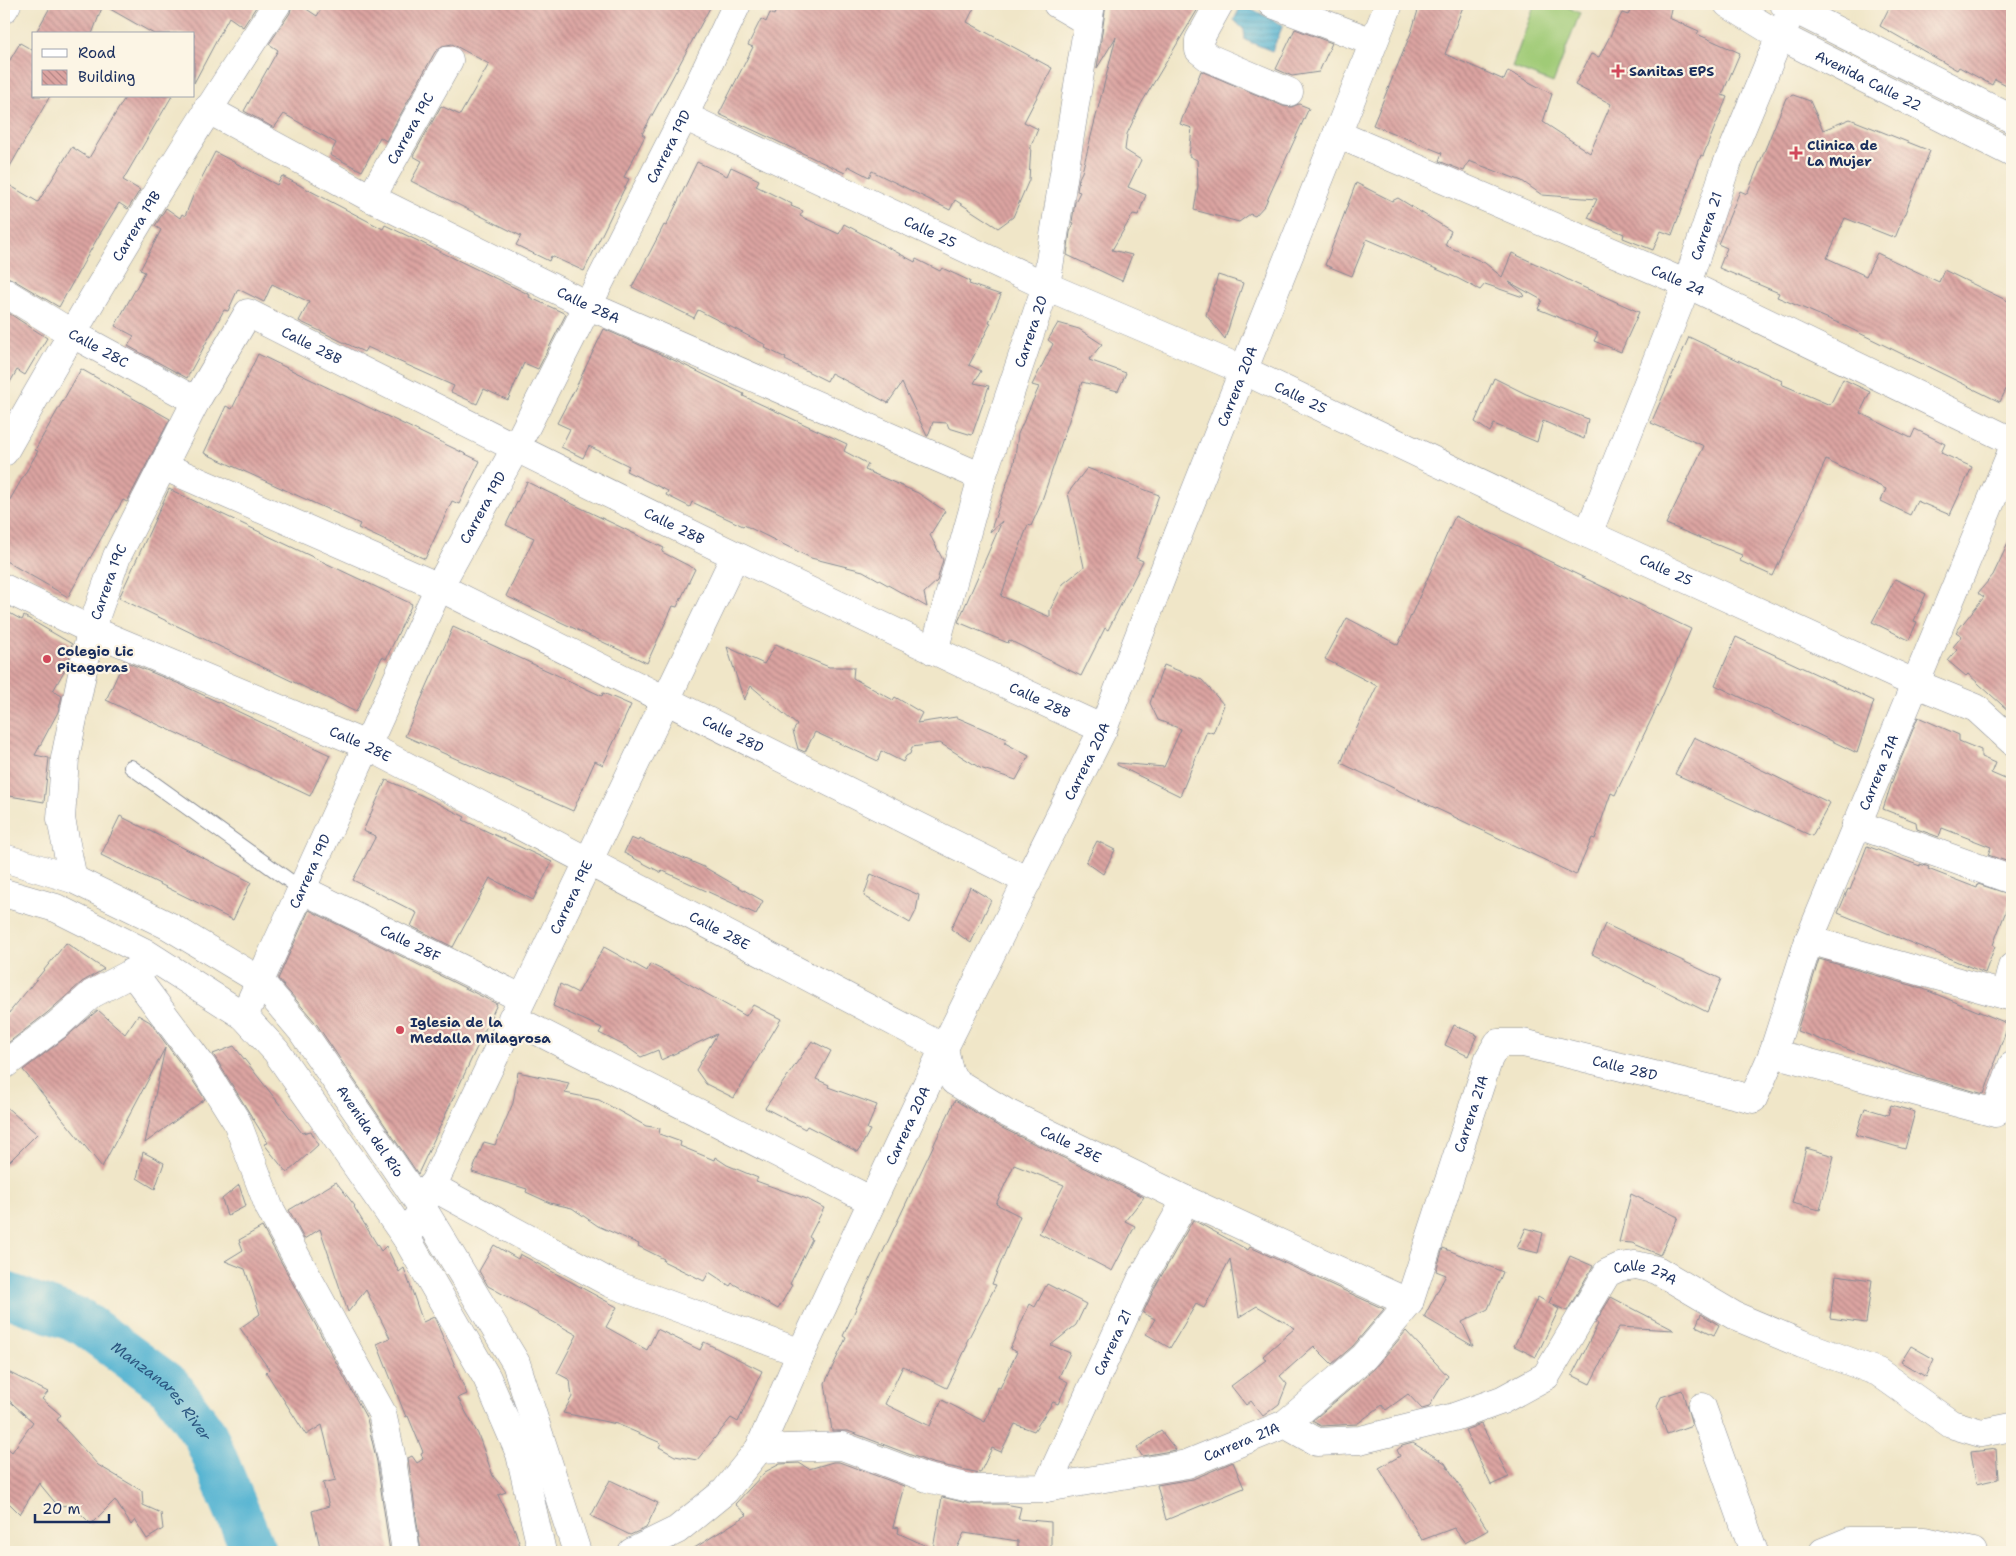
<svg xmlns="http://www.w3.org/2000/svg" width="2016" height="1556" viewBox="0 0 2016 1556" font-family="'Shantell Sans',sans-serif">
<defs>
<pattern id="water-rules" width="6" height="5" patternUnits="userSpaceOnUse" patternTransform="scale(1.25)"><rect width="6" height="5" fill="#54b4d2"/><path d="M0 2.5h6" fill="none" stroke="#4593ae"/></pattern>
<pattern id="building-back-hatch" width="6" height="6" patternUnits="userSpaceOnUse" patternTransform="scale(1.25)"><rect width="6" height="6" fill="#dca4a1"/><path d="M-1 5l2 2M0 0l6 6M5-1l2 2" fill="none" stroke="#b28686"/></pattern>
</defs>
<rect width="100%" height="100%" fill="#fcf5e5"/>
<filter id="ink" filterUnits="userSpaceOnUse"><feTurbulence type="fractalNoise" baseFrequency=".02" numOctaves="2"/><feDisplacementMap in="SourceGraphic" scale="10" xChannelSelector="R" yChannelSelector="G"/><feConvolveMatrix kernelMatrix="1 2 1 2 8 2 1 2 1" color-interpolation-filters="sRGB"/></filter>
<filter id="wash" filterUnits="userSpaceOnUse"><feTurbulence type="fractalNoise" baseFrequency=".0096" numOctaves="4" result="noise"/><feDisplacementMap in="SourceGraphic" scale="20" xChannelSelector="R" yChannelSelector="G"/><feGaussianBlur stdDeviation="1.12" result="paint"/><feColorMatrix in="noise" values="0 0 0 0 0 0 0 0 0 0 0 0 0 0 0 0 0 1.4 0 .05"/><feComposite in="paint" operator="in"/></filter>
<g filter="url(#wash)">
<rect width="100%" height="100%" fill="#f0e6c8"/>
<path fill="#a0cb77" stroke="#5e7d6a" d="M1535,4H1561L1580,13L1553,83L1512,67Z"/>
<path fill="url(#water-rules)" stroke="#387298" d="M1242,4L1283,25L1272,51L1245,40L1244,30L1234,20Z"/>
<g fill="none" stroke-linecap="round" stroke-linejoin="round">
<path stroke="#54b4d2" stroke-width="45" id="s1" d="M4,1294L82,1322L170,1387L205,1435L254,1552"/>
</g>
<g id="blocks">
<path fill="url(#building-back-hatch)" d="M52,4H258L243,27L229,17L194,83V34H154L103,5L92,34H35Z
M292,4H299L317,16L324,4H712L642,134L645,136L624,177L629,179L584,271L551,256L549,261L516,245L521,236L411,181L422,161L413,156L441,106L460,115L489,64L452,44L442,46L435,52L386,141L380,137L362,171L330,155L336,143L284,114L274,128L244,111L278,50L269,44L290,13Z
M779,4H976L967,22L1052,68L1024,122L1038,129L1031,146L1029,180L1013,217L998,228L955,200L950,210L872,171L869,177L848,166L845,173L719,114L753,47L748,45L761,19L766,22L770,13L774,15Z
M1106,4H1201L1141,104L1127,134L1125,150L1141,160L1128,187L1146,195L1138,215L1133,214L1112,250L1132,255L1122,281L1067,255L1070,232L1074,223L1072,222L1075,202L1080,192L1077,191L1079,178L1082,172L1116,37L1097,68Z
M1420,4H1464L1445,54L1504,80L1508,71L1552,94L1543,122L1590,153L1611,104L1575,85L1591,54L1599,57L1622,13L1628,15L1634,4H1672L1669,18L1699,31L1697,34L1740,53L1722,95L1727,97L1703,156L1701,155L1672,235L1661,231L1653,250L1623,238L1624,234L1588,218L1597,199L1542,195L1522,181L1469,161L1464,171L1439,161L1442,153L1373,125L1411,33Z
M1891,4H2012V88L1995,79L1992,85L1959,67L1957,70L1880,26Z
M1295,29L1332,43L1319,72L1292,76L1276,69Z
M20,43L34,51V96H50L4,177V70Z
M1201,71L1283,106L1291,107L1299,104L1309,108L1265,205L1255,216L1250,214L1239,222L1194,210L1198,186L1197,160L1189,156L1192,128L1180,124Z
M1793,95L1810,101L1823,130L1850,119L1930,151L1895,238L1845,218L1827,258L1866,276L1877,253L1939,282L1944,270L2012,303V377L2000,402L1843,325L1777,297L1779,293L1719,268L1727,248L1718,244L1740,191L1747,194L1786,98Z
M126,96H172L123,180L140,190L128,209L119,203L98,237L59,307L12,279L4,276V182L38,202L72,147L89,158Z
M215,152L277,185L282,176L383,229L385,225L530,295L529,297L566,314L538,369L524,363L508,400L484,389L477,404L451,392L454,386L367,347L364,352L299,321L309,302L272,284L264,302L238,289L228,311L224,310L187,378L128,346L134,336L115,326L145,272L140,270L161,230L155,226L166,208L180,218L182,214L185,216L195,191Z
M697,162L727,176L731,167L759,180L756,186L792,204L791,206L803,211L800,216L839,234L844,224L915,262L916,259L940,271L942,268L970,281L969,284L1001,295L989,322L991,323L969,365L981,371L974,383L989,386L972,435L949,428L947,423L933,422L928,436H927L902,383L888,403L831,373L827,381L785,360L786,358L765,348L766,345L698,310L694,318L632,287L664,225L666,226Z
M1356,183L1392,201L1398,198L1451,231L1445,245L1485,263L1502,277L1512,253L1547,269L1576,284L1639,312L1621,352L1594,341L1598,333L1538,309L1542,300L1509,282L1524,294L1523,297L1485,284L1480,290L1457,278L1367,239L1352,276L1325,265Z
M1218,275L1243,283L1225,339L1206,315Z
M4,310L47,338L25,375L17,370L4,393Z
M1058,323L1079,329L1102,344L1089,360L1126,373L1118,391L1082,382L1040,506L1031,526L1028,525L1001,596L1050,617V610L1063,584L1084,567L1068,493L1087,468L1159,495L1136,558L1143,561L1108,630L1105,628L1081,676L1009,640L1008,643L958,622L1002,521L990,532L1014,463L1018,434L1039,387L1032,385L1053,344L1048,340Z
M604,329L678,362L744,394L743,396L847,444L844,451L868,464L865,470L918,493L945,511L930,535L943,560L937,581L924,593L927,607L863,571L811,558L744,525L743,526L692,502L690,507L666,495L668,491L626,471L629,466L589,446L583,458L561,447L570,429L557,423L578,383Z
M1689,337L1782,381L1781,384L1830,405L1843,379L1870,392L1860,413L1911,438L1915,429L1945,444L1941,453L1972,467L1950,515L1917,501L1910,515L1881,501L1886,489L1826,460L1773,576L1740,561L1742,555L1666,524L1704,446L1651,423Z
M258,354L480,461L459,504L452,501L425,559L358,528L360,524L204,453L226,406L232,409Z
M81,369L170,419L127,502L123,500L68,597L4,560V510L38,451L35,450Z
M1494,378L1526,394L1588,419L1584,439L1543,421L1537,442L1494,424L1490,432L1475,422Z
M527,482L664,548L662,552L695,569L677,607L673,606L647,663L506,596L534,538L506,525Z
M169,489L412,604L386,659L382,657L356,712L119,598Z
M1455,516L1691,629L1661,699L1615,795L1611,793L1595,839L1592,838L1576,875L1341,763L1353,733L1354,734L1377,686L1325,659L1347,618L1398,645Z
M2012,535V714L1968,674L1966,676L1948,661L1957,650L1953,647L1962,636L1956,632L1984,597L1978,593L1993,575Z
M1895,579L1926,594L1914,621L1917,622L1909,640L1872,622Z
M4,610L22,620L24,616L72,644L68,664L53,691L62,696L58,712L35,755L49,758L44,802L4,795Z
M453,627L602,696L603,693L631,705L603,765L595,761L573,811L405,736Z
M1736,637L1874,701L1857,753L1715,685Z
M776,644L797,654L829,667H854L853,678L893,700L895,697L922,713L917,723L956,717L1007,739L1005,743L1029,756L1016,780L980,768L940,743L912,747L910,754L906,756L903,762L881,751L878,761L815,732L805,752L798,749L793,731L797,725L751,686L744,700L727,647L764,664Z
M124,661L182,685L330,755L310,796L106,700Z
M1164,665L1202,680L1224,705L1213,733L1207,731L1180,796L1117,765V763L1164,767L1181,729L1158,720L1150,703Z
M1918,717L1959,735V741L1981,750V757L1995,763L1991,773L2012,782V863L1988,855L1991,847L1942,828L1939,837L1917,829L1916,822L1883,809L1894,776Z
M1694,737L1830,803L1812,836L1675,774Z
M386,780L423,796L465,817L463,820L552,862L533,900L490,878L453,947L411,926L417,913L353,880L376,836L363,831Z
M120,816L251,882L233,920L101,855Z
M631,838L638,841L639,839L704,867L763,901L756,914L661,870L662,873L624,853Z
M1097,841L1115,850L1103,874L1086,862Z
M1867,846L1920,866V864L1929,867L1928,869L1977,888L1978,884L2012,895L1993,945L1995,946L1985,973L1838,913L1848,889L1850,890Z
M871,874L919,895L916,911L910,923L864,896Z
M970,887L991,900L971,943L951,929Z
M309,910L497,1004L418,1174L315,1022L278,979Z
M1605,924L1721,979L1707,1012L1592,954Z
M66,943L104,969L82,982L47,1013L4,1046V1019Z
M604,947L647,971L650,964L675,976L746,1016L753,1005L781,1019L734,1098L706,1084L696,1070L717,1034L661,1060L658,1050L641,1057L627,1047L599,1033L602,1028L553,1006L560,984L578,993Z
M1819,959L1921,988L2009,1024L1994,1063L1995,1064L1984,1094L1923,1077L1797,1031Z
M98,1010L125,1034L138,1015L150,1022L189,1075L205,1099L145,1143L165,1048L102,1167L23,1070L66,1037Z
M1454,1025L1477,1035L1468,1056L1445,1045Z
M812,1041L831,1051L816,1079L829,1085L828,1087L877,1105L867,1129L870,1130L858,1152L807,1126L805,1129L765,1108Z
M234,1046L302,1133L311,1131L318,1145L287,1173L264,1144L268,1143L213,1054Z
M518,1072L569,1083L565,1093L599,1100L646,1126L660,1128L659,1134L681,1142L680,1146L714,1160L715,1157L727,1165L758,1178L756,1181L807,1199L824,1208L809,1237L812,1239L790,1284L792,1285L778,1309L732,1283L730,1286L709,1272L704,1281L663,1261L664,1259L638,1246L639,1244L598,1226L572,1208L550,1203L526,1192L527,1189L472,1172L484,1142L495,1145L513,1103Z
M955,1100L998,1126L1144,1197L1125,1221L1135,1226L1112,1271L1039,1233L1064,1185L1014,1165L996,1204L1020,1216L992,1284L996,1285L966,1343L968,1344L947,1388L903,1366L885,1404L930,1426L942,1400L985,1422L998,1387L1000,1388L1017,1352L1010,1349L1025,1314L1030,1304L1035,1307L1047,1284L1086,1304L1076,1325L1051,1345L1070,1353L1059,1377L1068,1382L1058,1404L1053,1402L1034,1431L1015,1424L1001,1452L992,1448L980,1473L932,1463L848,1431H832L825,1383L846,1338L843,1336Z
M4,1105L37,1134L4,1167Z
M1891,1105L1915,1112L1905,1149L1856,1135L1865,1108L1888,1115Z
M1806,1148L1834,1156L1820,1210L1792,1203Z
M143,1152L164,1163L155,1189L137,1178Z
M336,1182L355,1206L354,1207L381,1251L386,1246L399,1272L404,1268L423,1322L434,1317L436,1321L467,1394L458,1398L478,1434L493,1476L506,1492L498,1495L515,1530L522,1552H421L408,1458L412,1456L417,1463L423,1459L421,1453L423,1452L408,1416L406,1417L377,1344L390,1338L366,1290L348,1312L320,1229L304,1239L289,1210Z
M239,1185L246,1206L227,1216L222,1199Z
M1631,1194L1678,1217L1660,1255L1632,1243L1619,1242Z
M1193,1220L1248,1250L1250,1247L1384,1309L1353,1346L1332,1364L1314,1346L1280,1376L1287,1384L1279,1404L1263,1416L1251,1401L1246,1405L1231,1386L1266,1360L1263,1356L1295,1328L1257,1306L1239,1317L1230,1259L1204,1308L1196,1304L1170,1348L1146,1334L1155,1319L1143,1313L1155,1287Z
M262,1227L367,1419L377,1462L390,1552H321L312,1511L329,1506L323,1483L336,1480L322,1425L306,1435L266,1372L269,1369L240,1328L260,1314L245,1269L225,1261L243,1250L239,1240Z
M1526,1228L1543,1233L1538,1253L1517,1248Z
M494,1245L518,1259L520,1254L617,1307L606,1327L647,1350L657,1329L700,1350L704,1342L762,1371L738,1422L731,1418L697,1460L675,1456L659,1447L661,1443L617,1424L563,1413L572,1397L570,1380L557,1373L577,1335L488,1286L479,1271Z
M1443,1248L1503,1272L1488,1309L1462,1322L1473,1346L1424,1317L1446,1275L1436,1271Z
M1570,1256L1593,1266L1567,1311L1549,1303Z
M1836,1275L1872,1280L1866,1323L1830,1318Z
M1538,1297L1559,1309L1536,1357L1514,1346Z
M1611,1297L1674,1330L1619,1327L1590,1384L1572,1375L1598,1324L1595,1323Z
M1701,1314L1719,1325L1714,1335L1696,1326Z
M1406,1331L1448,1376L1429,1407L1422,1409L1408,1394L1386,1410L1382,1405L1357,1424L1321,1426L1312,1421L1374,1369Z
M1911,1346L1934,1359L1926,1377L1901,1362Z
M4,1370L48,1392L42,1399L61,1415L57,1420L98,1465L142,1491L143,1505L161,1513L163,1529L147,1539L135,1520L131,1525L115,1500L91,1524L72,1505L58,1506L39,1483L20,1514L4,1498V1445L12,1452L33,1422L4,1396Z
M1682,1390L1692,1425L1667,1434L1657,1407L1661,1397Z
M1481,1424L1509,1477L1491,1485L1465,1430Z
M1161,1431L1176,1450L1142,1456L1137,1448Z
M1413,1443L1445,1463L1488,1530L1465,1543L1454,1528L1422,1540L1379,1468L1400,1456L1397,1450L1402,1446Z
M1996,1449L1998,1479L1976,1484L1971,1452Z
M833,1462H839L904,1486L893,1527L899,1528L898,1533L933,1549L942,1497L971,1504H1005L1021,1507L1018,1519L1051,1522V1552H1018V1541L964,1533L955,1552H688L747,1515L735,1504L765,1472L780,1464L799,1463L809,1469Z
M1233,1462L1244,1488L1166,1520L1157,1485L1193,1479Z
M610,1480L658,1503L646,1528L630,1535L591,1516Z"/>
</g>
</g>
<g filter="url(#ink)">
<use href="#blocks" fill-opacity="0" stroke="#868a93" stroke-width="1"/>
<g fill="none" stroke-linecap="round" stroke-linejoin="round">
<g stroke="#868a93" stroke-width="16">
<path id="service" d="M131,767L301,889"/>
</g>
<g stroke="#868a93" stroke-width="29">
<g id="minor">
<path d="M1057,4L1088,22"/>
<path d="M1219,4L1199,40V50L1209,58L1289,92"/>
<path d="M1272,4L1373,42"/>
<path d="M4,9L7,4"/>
<path id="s2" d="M207,109L371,198L587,305L982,477"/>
<path id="s3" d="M684,116L1046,286L1243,370L1588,534L1914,683L1976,708L2012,741"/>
<path id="s4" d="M1337,134L1687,284L2012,441"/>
<path id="s5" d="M371,198L449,60"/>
<path id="s6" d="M4,292L71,333L196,401"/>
<path id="s7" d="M4,452C90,300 180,150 277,4"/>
<path id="s8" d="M163,466L439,587L1028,881"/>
<path id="s9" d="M1588,534L1687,284L1725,169L1780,36L1795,4"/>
<path id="s10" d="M4,588L91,630L366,745L944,1048L949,1071L954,1081L1005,1112L1186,1200L1409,1303"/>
<path id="s11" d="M934,651L982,477L1046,286L1091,4"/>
<path d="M1856,824L2012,880"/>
<path id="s12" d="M73,879L61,819L65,758L91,630L117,556L196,401L248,313C531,457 815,597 1103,729"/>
<path id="s13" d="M301,889L521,998"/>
<path d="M1809,940L2012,997"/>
<path d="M132,972L202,1066L237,1122L269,1207L382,1413L392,1459L406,1552"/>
<path d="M2005,995L2012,967"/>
<path id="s14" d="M244,1016L439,587L515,449L684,116L737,4"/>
<path d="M512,1018L872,1201"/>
<path d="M1773,1053L1995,1113L2012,1066"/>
<path d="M4,1065L57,1025L92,994L149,964"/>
<path d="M431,1186L610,1283L801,1353"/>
<path id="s15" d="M407,1239L735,556"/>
<path d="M1702,1407L1754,1552"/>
<path id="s16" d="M1285,1424L1317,1442L1360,1440L1454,1417L1502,1400L1546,1376L1607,1273L1620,1267L1636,1265L1657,1270L1735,1316L1802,1344L1878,1372L1951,1424L1981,1433L2012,1427"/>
<path id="s17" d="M759,1449L842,1446L927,1478L974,1489L1046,1488L1187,1464L1285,1424L1364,1357L1409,1303L1489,1058L1498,1043H1523L1753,1099L1773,1053L1809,940L2012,451"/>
<path id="s18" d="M1046,1488L1141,1280L1186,1200"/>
<path id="s19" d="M632,1552L677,1530L725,1491L759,1449L801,1353L944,1048L1103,729L1172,550L1389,4"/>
<path d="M1823,1552L1850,1541H1925L1973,1552"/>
</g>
</g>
<g stroke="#868a93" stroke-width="29">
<g id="tertiary">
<path id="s20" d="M1728,4L1780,36L2012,153"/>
<path d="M1784,4L2012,119"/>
</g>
</g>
<g stroke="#868a93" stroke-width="29">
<g id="secondary">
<path id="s21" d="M4,858L73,879L169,926L259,980L302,1031L422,1207L516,1363L577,1552"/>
<path d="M4,893L56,908L144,952L244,1016L276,1051L407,1239L487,1378L520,1454L542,1552"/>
</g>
</g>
<use href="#service" stroke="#fff" stroke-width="14"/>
<use href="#minor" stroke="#fff" stroke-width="28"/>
<use href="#tertiary" stroke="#fff" stroke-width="28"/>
<use href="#secondary" stroke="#fff" stroke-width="28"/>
</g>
</g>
<g fill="#d1495b" stroke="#fcf5e5" stroke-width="2">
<path d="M1615.5 63.5h5v5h5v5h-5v5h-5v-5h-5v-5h5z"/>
<path d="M1793.5 145.5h5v5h5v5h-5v5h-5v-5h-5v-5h5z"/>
<circle cx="47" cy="659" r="5"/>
<circle cx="400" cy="1030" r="5"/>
</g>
<g text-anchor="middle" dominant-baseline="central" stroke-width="4.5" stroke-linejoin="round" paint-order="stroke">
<g font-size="14" font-weight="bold" fill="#1b2f5e" stroke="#fcf5e5" text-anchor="start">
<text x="1629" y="71">Sanitas EPS</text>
<text x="1807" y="145">Clinica de<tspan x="1807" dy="16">La Mujer</tspan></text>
<text x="57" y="651">Colegio Lic<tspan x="57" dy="16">Pitagoras</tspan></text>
<text x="410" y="1022">Iglesia de la<tspan x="410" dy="16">Medalla Milagrosa</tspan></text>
</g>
<g font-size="14" fill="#1b2f5e" stroke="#fcf5e5">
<text stroke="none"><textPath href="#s20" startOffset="160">Avenida Calle 22</textPath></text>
<text stroke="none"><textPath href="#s5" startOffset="80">Carrera 19C</textPath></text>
<text stroke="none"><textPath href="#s14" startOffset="968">Carrera 19D</textPath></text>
<text stroke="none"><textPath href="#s7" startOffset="262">Carrera 19B</textPath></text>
<text stroke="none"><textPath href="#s9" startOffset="330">Carrera 21</textPath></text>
<text stroke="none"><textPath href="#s3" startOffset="272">Calle 25</textPath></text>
<text stroke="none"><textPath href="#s4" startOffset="371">Calle 24</textPath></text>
<text stroke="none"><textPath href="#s2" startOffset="429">Calle 28A</textPath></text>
<text stroke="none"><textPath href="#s11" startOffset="334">Carrera 20</textPath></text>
<text stroke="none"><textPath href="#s12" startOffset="679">Calle 28B</textPath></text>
<text stroke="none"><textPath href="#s6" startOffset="110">Calle 28C</textPath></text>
<text stroke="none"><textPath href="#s19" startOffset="1332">Carrera 20A</textPath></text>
<text stroke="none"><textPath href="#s3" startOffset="678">Calle 25</textPath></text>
<text stroke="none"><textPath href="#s14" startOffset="562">Carrera 19D</textPath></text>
<text stroke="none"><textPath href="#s12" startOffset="1084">Calle 28B</textPath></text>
<text stroke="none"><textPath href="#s3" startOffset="1082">Calle 25</textPath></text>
<text stroke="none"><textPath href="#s12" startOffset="304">Carrera 19C</textPath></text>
<text stroke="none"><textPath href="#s12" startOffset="1489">Calle 28B</textPath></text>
<text stroke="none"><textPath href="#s8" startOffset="630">Calle 28D</textPath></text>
<text stroke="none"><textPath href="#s10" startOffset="389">Calle 28E</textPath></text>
<text stroke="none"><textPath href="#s19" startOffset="928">Carrera 20A</textPath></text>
<text stroke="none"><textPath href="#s17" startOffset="1604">Carrera 21A</textPath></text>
<text stroke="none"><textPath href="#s14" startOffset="159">Carrera 19D</textPath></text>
<text stroke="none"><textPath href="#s15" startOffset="379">Carrera 19E</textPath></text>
<text stroke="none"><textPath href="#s10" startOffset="794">Calle 28E</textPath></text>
<text stroke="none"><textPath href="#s13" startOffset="122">Calle 28F</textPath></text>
<text stroke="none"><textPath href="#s17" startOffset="1122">Calle 28D</textPath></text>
<text stroke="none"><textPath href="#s17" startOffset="916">Carrera 21A</textPath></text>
<text stroke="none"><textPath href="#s19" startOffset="522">Carrera 20A</textPath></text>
<text stroke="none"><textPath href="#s21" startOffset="472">Avenida del Río</textPath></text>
<text stroke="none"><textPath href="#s10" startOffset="1215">Calle 28E</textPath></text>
<text stroke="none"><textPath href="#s16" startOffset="438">Calle 27A</textPath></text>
<text stroke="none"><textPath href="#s18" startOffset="160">Carrera 21</textPath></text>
<text stroke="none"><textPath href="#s17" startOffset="496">Carrera 21A</textPath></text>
</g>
<g font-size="15" font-style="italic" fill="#2c5781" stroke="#fcf5e5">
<text stroke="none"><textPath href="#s1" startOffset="189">Manzanares River</textPath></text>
</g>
</g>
<rect width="2016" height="1556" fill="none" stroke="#fcf5e5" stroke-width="20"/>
<rect x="32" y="32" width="162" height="65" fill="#fcf5e5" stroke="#a2a6af"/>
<rect x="42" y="49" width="25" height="8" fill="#ffffff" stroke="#a2a6af"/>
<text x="78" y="58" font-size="15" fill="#1b2f5e">Road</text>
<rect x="42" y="70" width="25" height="15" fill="url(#building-back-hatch)" stroke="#a2a6af"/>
<text x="78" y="82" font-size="15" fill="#1b2f5e">Building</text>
<path d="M35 1514v8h74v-8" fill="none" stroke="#1b2f5e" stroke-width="2.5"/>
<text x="42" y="1514" font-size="15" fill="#1b2f5e" stroke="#fcf5e5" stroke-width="4" paint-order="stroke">20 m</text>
</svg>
